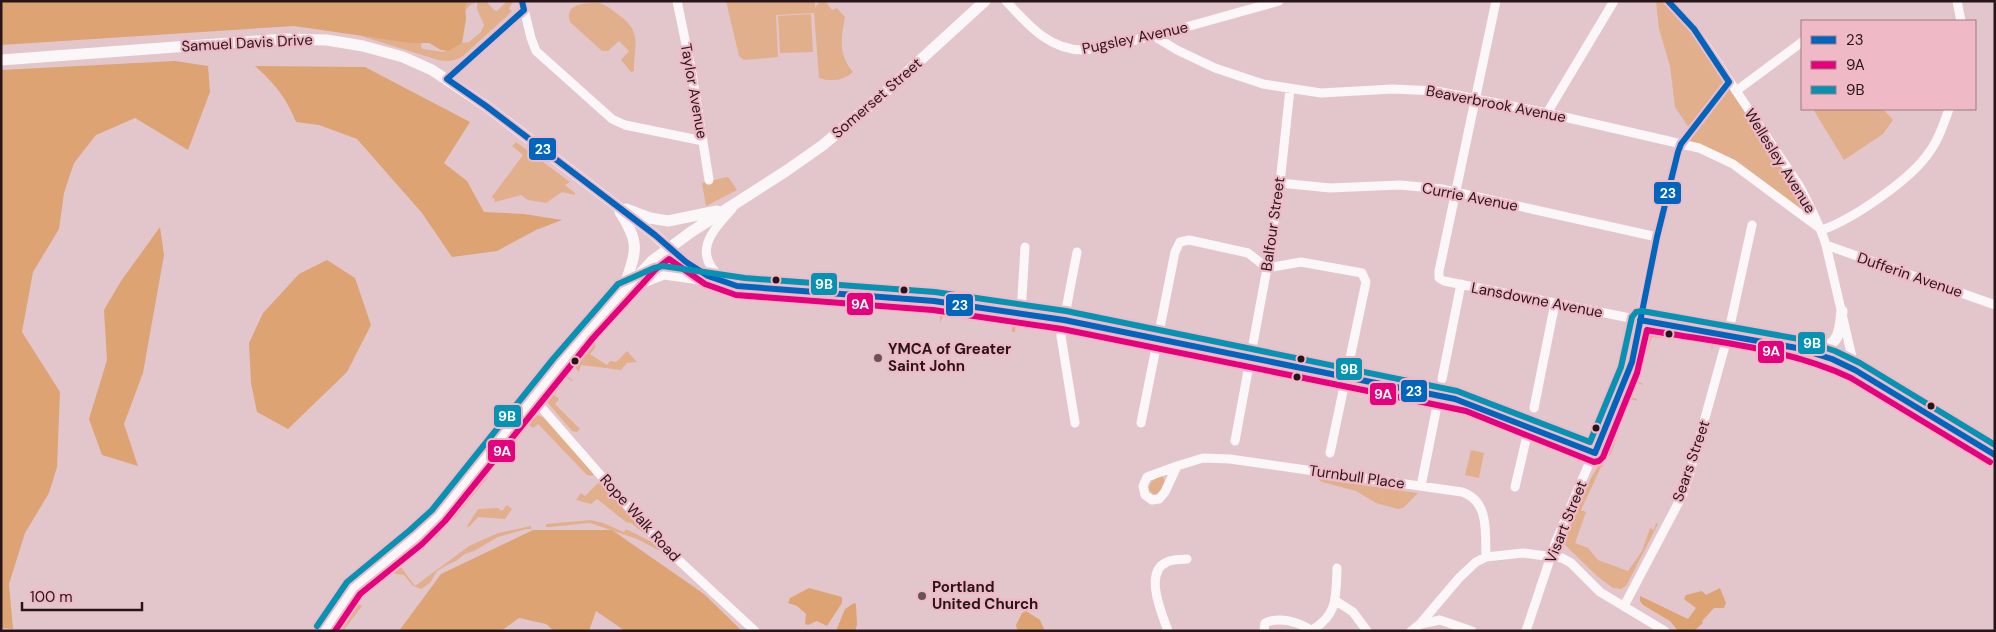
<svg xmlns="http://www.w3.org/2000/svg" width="1996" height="632" viewBox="0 0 1996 632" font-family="'DM Sans',sans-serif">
<rect width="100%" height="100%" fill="#e3c6cc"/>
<path fill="#e2af8d" d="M469,1H486L494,10L497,11L507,1H513L509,9L512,11L506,17L463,56C456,61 448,62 438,60L361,36L422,42L421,47L423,49L444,52L462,43L469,42L481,32L484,25L477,9V2L470,5L465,11V6Z
M726,1H815V8L820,1H825L832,10L837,8L845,17C841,39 838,54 853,72C842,81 832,82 819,78L814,13L776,15L778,57L744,60L739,56Z
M1656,1H1668L1736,91L1822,230L1733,164L1681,144L1691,131L1675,107L1670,66L1659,29Z
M599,3C607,5 613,11 619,15C644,33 633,48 634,71L631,72L621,60L629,51L619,41L608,51H602L570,22C564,3 586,3 599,3Z
M811,14L813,52L780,53L778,16Z
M1813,109H1883L1893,120L1883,134L1844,160Z
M516,142L570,182L565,185L575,193V195L562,192L546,203L528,200L521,195L495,202L494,198H491L523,155L512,146Z
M727,177L729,178L737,190L706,206L702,183Z
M940,312L988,319V321L991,322L992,320L1016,323L1015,332H1012V326L943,316L940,323Z
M1649,334L1710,342L1713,343L1712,351L1711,344L1652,337L1637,381L1643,384V385L1635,382Z
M596,338L595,348L590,354L607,365L610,361L616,362L627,351L637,362L627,363L621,370L581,365L579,372L573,365Z
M565,375L573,380L572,381L567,378L554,395L559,399L555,404L580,429L577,432L572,431L547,402L549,395Z
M1628,396L1637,399V401L1630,399L1611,454L1609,456L1604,454L1603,452Z
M537,415L543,417L595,474L591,476L587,475L538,424L533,428L529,425L502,460H497L531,418Z
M1471,450L1484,453L1479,478L1465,475Z
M1602,459L1605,460L1602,467H1601L1581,510L1586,512L1575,543L1588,548L1598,560L1628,571L1642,551L1650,528L1654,530L1656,523L1658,524L1626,586L1621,589L1613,588L1597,576L1565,545V539L1590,480Z
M488,472V477L454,519L450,520Z
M1162,476L1165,480L1159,494H1153L1149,490C1149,481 1154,479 1162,476Z
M1318,479L1418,493L1403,508L1398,509L1376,503L1356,491L1322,482Z
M601,482L645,534L631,523L626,522L597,499L591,504L576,500L581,493L585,496L597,484Z
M507,505L512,509L505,519L478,517L469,527L467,526L478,509L498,508L502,511Z
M591,520L603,523L624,532L626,529L652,542L660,551L637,539L590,523L550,527H546V524Z
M531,526V529H526L498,537L474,551L465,554L456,561L449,564L437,571L430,583L421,589L413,586L404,575L389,573L377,582L357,603L362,606L343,631H337L350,610L368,589L440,530V534L437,537L401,567L415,586L469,546L498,533Z"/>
<path fill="#dda372" d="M1,1H469L465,6L466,19L462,43L448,51L441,50L429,43H411L294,26L1,45Z
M175,61L208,66L210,92L188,150L135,118L96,135L74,163L64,193L59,229L33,272L22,332L60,392L57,467L49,493L25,533L9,584L13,629L1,628V70Z
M255,66L365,67L470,122L444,163L467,181L484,212L524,214L562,220L536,230L497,251L452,257L422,213L357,139L319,125L296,122C286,97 274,83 255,66Z
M160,227L164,255L143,373L124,424L138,466L102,455L89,419L107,360L104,310L121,281Z
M327,260L355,278L371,325L347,372L288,429L257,412L251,383L249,343L263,313L299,274Z
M533,530H612L704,594L742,631H625L596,611L589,631H554L546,624L519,618L501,631H399L441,574Z
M809,588L842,597V603L827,626L817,621L808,625L805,624L806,614L797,606L788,603L790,598Z
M1720,588L1726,603L1724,608H1714L1702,621L1703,623L1694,631H1678L1670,621L1643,605L1640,601V596L1688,619L1696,608L1684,599L1686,595L1702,591L1706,595Z
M854,603L856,604L857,625L855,631H836L845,609Z
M1026,611L1040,620L1045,631H1019L1017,629L1016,625L1022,613Z"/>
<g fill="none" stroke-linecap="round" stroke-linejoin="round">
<path stroke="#fbf6f7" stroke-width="9" d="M522,1L531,38L536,51L612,119L625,125L703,141
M677,1L692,73L709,180
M1006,1C1028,25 1050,51 1085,50L1154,36L1279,1
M1496,1L1439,271V278L1444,281L1640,320
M1668,1L1694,29L1707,47L1800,187C1810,206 1820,225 1826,245L1855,370
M1957,1L1961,21
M1154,36L1177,50L1215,68L1263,84L1321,93L1393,89L1436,91L1547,113L1699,148L1733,164L1822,230
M447,79L524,10
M1736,91L1802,42
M1547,113L1614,1
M1280,183L1330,188L1400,185L1442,189L1657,237
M1822,230C1853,219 1912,179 1930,151C1939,139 1944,123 1949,109
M1826,245L1995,305
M669,248C689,266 711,280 737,286L934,301L1064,320L1439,396L1469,403L1595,453
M723,279C691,254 711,232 732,209
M628,289L664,275L714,282
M1021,313L1025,247
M1442,379L1461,284
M533,398L659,542L755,631
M1534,408L1555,303
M1075,423L1061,336L1077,252
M1141,423L1175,252L1180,242L1189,240L1248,253L1267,268L1301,262L1362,273L1366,282L1330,453
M1235,441L1267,268L1280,183L1290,89
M1177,466L1147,477L1143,486L1145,495L1152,500L1159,499L1165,492L1177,466L1203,458L1230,459L1462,492C1490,501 1485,534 1486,557
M1421,486L1439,396
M1515,487L1529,427
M1336,601L1353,612L1367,631
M1624,606L1682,496L1688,479L1728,335L1752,225
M1421,624L1440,620L1472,631
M1168,631C1162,614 1143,572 1167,562C1173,559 1181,560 1187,559
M1264,631L1265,623C1280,616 1298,622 1311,630
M1310,631C1338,616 1336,597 1337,568
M1411,631L1420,624L1459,578L1476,562L1486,557L1523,553L1562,558L1571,563L1600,592L1665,631
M1526,631L1556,541L1629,370L1657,237L1678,152L1681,144L1729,82"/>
<path stroke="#fbf6f7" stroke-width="11" d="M1,60L283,39L327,40L363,46L403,57L432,70L486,106L655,235L669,248
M626,209L650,218L668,221L717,211
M620,212C642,246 635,252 624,288
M1640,320L1797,348L1832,359L1855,370L1995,455
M1808,349C1838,348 1839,338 1842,311
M324,631L353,588L416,537L438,516L586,332L652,261L691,232L786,171L823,145L881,96L985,1"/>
<g stroke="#efbac6" stroke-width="10">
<path id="bus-1" d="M522,1L524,10L447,79L486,106L655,235L686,262L708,276L737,286L934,301L1064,320L1455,399L1595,453L1632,362L1657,237L1678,152L1681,144L1729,82L1694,29L1668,1
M1640,320L1797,348L1832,359L1855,370L1995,455"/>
</g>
<g stroke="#efbac6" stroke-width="10">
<path id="bus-2" d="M335,631L360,594L422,544L445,521L593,338L655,270L669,259L705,284L736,295L933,310L1062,329L1437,405L1466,411L1594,462L1599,461L1603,457L1637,373L1647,330C1714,342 1789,348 1851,378L1990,462"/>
</g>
<g stroke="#efbac6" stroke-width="10">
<path id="bus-3" d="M317,626L347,582L410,530L432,510L553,359L618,284L654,268L663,266L745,278L935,292L1066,311L1457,391L1590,442L1621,367L1632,317L1636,312L1642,311L1799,339L1835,351L1860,363L1995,445"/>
</g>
<use href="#bus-1" stroke="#0065bd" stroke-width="6"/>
<use href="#bus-2" stroke="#e5007d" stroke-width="6"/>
<use href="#bus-3" stroke="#0693b3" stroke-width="6"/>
</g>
<g fill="#28151a" stroke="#efbac6" stroke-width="2">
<circle cx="776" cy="280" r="4.5"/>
<circle cx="904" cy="290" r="4.5"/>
<circle cx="1669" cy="334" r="4.5"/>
<circle cx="1301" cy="359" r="4.5"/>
<circle cx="575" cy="361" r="4.5"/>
<circle cx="1297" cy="377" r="4.5"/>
<circle cx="1931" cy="406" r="4.5"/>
<circle cx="1596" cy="428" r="4.5"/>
</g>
<g fill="#695358" stroke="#efbac6" stroke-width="2">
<circle cx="878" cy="358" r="5"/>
<circle cx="922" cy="596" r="5"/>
</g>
<g text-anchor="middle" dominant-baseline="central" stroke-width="4.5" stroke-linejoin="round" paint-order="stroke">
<g font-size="15" fill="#28151a" stroke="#efbac6">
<text transform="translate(1135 38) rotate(-12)">Pugsley Avenue</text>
<text transform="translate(247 43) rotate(-3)">Samuel Davis Drive</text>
<text transform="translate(694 91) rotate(80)">Taylor Avenue</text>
<text transform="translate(877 98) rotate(-41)">Somerset Street</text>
<text transform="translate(1496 104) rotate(11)">Beaverbrook Avenue</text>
<text transform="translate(1780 161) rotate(58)">Wellesley Avenue</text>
<text transform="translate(1470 197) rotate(11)">Currie Avenue</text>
<text transform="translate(1273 224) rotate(-82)">Balfour Street</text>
<text transform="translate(1910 275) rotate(19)">Dufferin Avenue</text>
<text transform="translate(1537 300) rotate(11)">Lansdowne Avenue</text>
<text transform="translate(1691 461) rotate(-71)">Sears Street</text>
<text transform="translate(1357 477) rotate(8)">Turnbull Place</text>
<text transform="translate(640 518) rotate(48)">Rope Walk Road</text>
<text transform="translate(1566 522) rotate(-68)">Visart Street</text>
</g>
<g font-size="15" font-weight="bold" fill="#28151a" stroke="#efbac6" text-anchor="start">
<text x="888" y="349">YMCA of Greater<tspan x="888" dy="17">Saint John</tspan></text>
<text x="932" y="587">Portland<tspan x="932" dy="17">United Church</tspan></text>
</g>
</g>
<g stroke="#efbac6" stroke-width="2">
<rect x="528" y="137" width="29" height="24" rx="5" fill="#0065bd"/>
<rect x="1653" y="181" width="29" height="24" rx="5" fill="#0065bd"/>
<rect x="810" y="272" width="28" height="24" rx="5" fill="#0693b3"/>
<rect x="846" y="292" width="28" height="24" rx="5" fill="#e5007d"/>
<rect x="945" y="293" width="29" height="24" rx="5" fill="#0065bd"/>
<rect x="1797" y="331" width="29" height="24" rx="5" fill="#0693b3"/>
<rect x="1757" y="340" width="28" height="24" rx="5" fill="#e5007d"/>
<rect x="1335" y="357" width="28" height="24" rx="5" fill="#0693b3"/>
<rect x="1400" y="379" width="28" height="24" rx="5" fill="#0065bd"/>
<rect x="1369" y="382" width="28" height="24" rx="5" fill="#e5007d"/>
<rect x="493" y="404" width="29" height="24" rx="5" fill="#0693b3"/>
<rect x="487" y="439" width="29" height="24" rx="5" fill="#e5007d"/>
</g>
<g font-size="14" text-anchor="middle" font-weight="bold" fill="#fff">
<text x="543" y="154">23</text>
<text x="1668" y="198">23</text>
<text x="824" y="289">9B</text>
<text x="860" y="309">9A</text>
<text x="960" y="310">23</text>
<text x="1812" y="348">9B</text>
<text x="1771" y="356">9A</text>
<text x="1349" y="374">9B</text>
<text x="1414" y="396">23</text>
<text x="1383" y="399">9A</text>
<text x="507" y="421">9B</text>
<text x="502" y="456">9A</text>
</g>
<rect width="1996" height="632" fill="none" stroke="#28151a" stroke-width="5"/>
<rect x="1801" y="20" width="175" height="90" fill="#efbac6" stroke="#9f7881"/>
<rect x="1811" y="36" width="25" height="8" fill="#0065bd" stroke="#9f7881"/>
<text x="1846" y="45" font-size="15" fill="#28151a">23</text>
<rect x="1811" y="61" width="25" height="8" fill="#e5007d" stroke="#9f7881"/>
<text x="1846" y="70" font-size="15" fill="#28151a">9A</text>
<rect x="1811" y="86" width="25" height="8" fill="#0693b3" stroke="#9f7881"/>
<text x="1846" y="95" font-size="15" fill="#28151a">9B</text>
<path d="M22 602v8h120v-8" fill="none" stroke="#28151a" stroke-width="2.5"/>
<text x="30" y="602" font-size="15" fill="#28151a" stroke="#efbac6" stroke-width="4" paint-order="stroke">100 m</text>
</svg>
